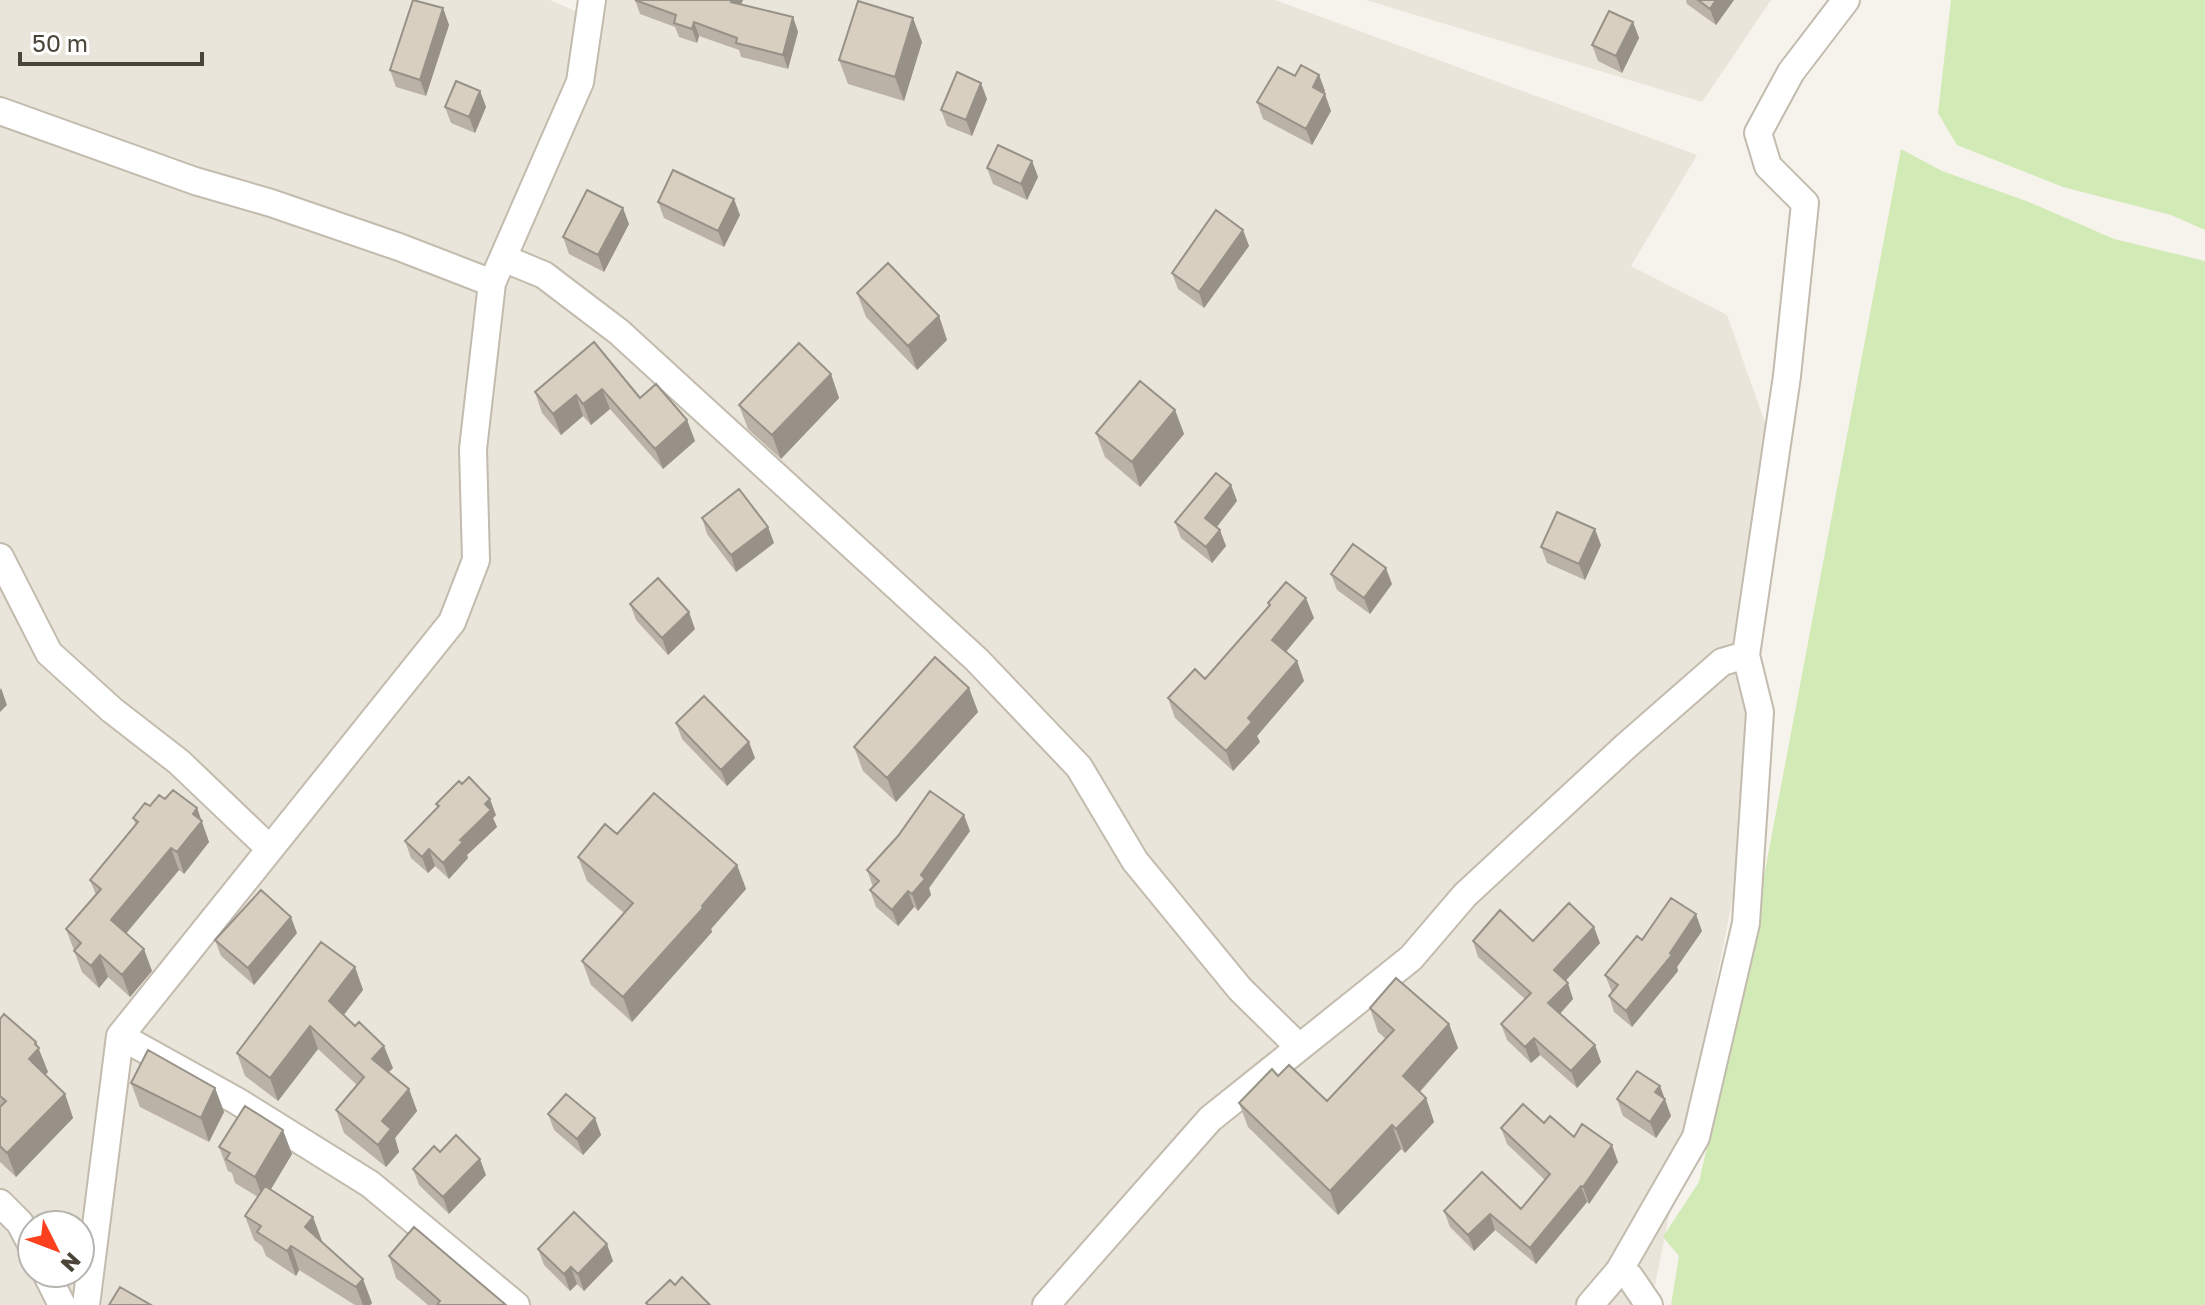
<svg xmlns="http://www.w3.org/2000/svg" width="2205" height="1305" viewBox="0 0 2205 1305" font-family="'Golos Text',sans-serif">
<rect width="100%" height="100%" fill="#f6f3ec"/>
<path fill="#eae5da" fill-rule="evenodd" d="M0,0H550L596,20L597,0H1275L1697,155L1631,266L1727,315L1775,451L1738,646L1759,697L1742,853L1651,1305H0ZM32,1225H80V1273H32Z
M1366,0H1771L1702,102Z"/>
<path fill="#d2eab5" d="M1951,0H2205V230L2171,215L2063,187L1957,145L1938,113Z
M1901,149L1942,171L2029,202L2114,239L2205,261V1305H1671L1679,1256L1663,1237L1699,1182L1742,993Z"/>
<g fill="none" stroke-linecap="round" stroke-linejoin="round">
<g stroke="#c2bbae" stroke-width="30">
<path id="minor" d="M0,111L195,181L271,203L399,247L492,283
M503,258L544,275L619,332L977,660L1079,767L1135,861L1240,989L1299,1047
M0,557L49,653L112,710L179,762L270,849
M120,1036L237,1101L370,1184L516,1305
M0,1203L20,1223L32,1246
M1619,1271L1630,1277L1649,1305
M46,1273L62,1305
M86,1305L120,1036L452,622L476,560L473,449L492,283L580,82L592,0
M1046,1305L1210,1119L1411,958L1465,895L1626,746L1722,662L1746,655
M1590,1305L1619,1271L1696,1137L1746,923L1760,712L1746,655L1787,376L1805,203L1768,166L1758,133L1791,72L1846,0"/>
</g>
<use href="#minor" stroke="#fff" stroke-width="26"/>
</g>
<path fill="#bab2a6" d="M635,0L741,4L793,17L798,32L788,69L741,57L739,50L699,36L697,43L679,37L675,27L640,14Z
M1686,0H1734L1716,25L1687,4Z
M443,8L449,25L426,96L396,87L390,70Z
M1633,22L1639,38L1622,73L1598,61L1592,45Z
M922,42L904,101L848,84L839,60Z
M1319,75L1325,91L1324,94L1331,111L1312,145L1263,119L1257,102L1295,76Z
M480,91L486,107L475,133L451,123L445,107Z
M987,99L972,136L947,126L941,110Z
M1032,161L1038,177L1027,200L993,184L987,168Z
M658,202L740,215L724,247L664,218Z
M629,224L604,272L569,254L563,237Z
M1243,230L1249,246L1204,308L1178,289L1172,273Z
M857,293L939,316L947,340L917,370L866,317Z
M594,342L640,398L687,420L695,441L663,469L610,409L591,425L583,416L561,435L542,413L535,392Z
M831,374L839,398L781,459L748,429L739,405Z
M1175,410L1184,434L1140,487L1105,457L1096,433Z
M1231,485L1237,501L1217,527L1226,546L1212,563L1181,538L1175,522Z
M702,518L768,527L774,543L736,572L707,534Z
M1601,545L1585,580L1547,563L1541,547Z
M1331,574L1392,584L1370,614L1337,590Z
M1268,603L1314,618L1286,652L1297,661L1304,681L1257,736L1260,742L1233,771L1175,718L1168,698L1205,679L1269,606Z
M630,604L695,629L668,655L636,620Z
M969,688L978,712L896,802L863,771L854,747Z
M676,723L755,758L727,786L682,739Z
M165,799L197,808L209,842L184,874L179,870L126,933L152,971L130,997L108,977L99,988L82,972L66,929L96,895L90,880L136,825L133,818L150,806Z
M436,804L496,815L493,818L497,827L467,855L468,858L449,879L435,866L428,873L411,858L405,841L438,807Z
M970,831L929,888L931,895L918,911L914,907L898,926L876,907L870,890L873,887L867,870Z
M617,834L737,865L746,889L711,929L712,932L632,1022L591,985L582,961L624,913L587,881L578,857Z
M1702,931L1677,967L1678,971L1632,1027L1614,1012L1609,996L1612,992L1605,975L1642,940Z
M297,933L254,985L221,956L215,940Z
M1473,941H1533L1600,943L1565,981L1573,999L1560,1014L1595,1045L1601,1062L1577,1088L1540,1055L1531,1063L1507,1040L1501,1024L1525,999L1478,957Z
M355,967L363,990L343,1015L393,1068L389,1072L409,1089L417,1111L395,1138L399,1152L386,1167L344,1133L336,1110L357,1085L318,1049L278,1101L245,1076L237,1053Z
M1370,1008L1449,1024L1458,1048L1420,1092L1426,1098L1434,1122L1405,1153L1401,1149L1338,1215L1248,1127L1239,1103L1327,1101L1386,1039L1378,1032Z
M0,1019L36,1042L48,1072L45,1075L65,1094L73,1118L16,1177L0,1162Z
M131,1083L215,1088L224,1112L209,1142L140,1107Z
M1660,1086L1671,1116L1656,1138L1623,1116L1617,1099Z
M548,1114L595,1118L601,1135L583,1155L554,1130Z
M1544,1123L1574,1137L1618,1162L1589,1204L1587,1202L1536,1264L1495,1230L1474,1251L1450,1227L1444,1211L1521,1209L1545,1180L1507,1144L1501,1128Z
M219,1147L292,1154L270,1190L322,1241L372,1303L370,1305H355L299,1270L296,1276L266,1256L262,1246L254,1240L245,1216L258,1197L235,1183L232,1173L228,1171Z
M440,1152L486,1175L449,1214L419,1185L413,1169Z
M538,1249L613,1261L584,1291L577,1284L570,1291L544,1265Z
M389,1256L506,1305H428L396,1278Z"/>
<path fill="#979187" d="M732,0H743L737,16L731,2Z
M1716,0H1734L1716,25L1710,9Z
M443,8L449,25L426,96L420,80Z
M793,17L798,32L788,69L783,55Z
M913,18L922,42L904,101L895,77Z
M694,22L699,36L697,43L692,29Z
M1633,22L1639,38L1622,73L1616,56Z
M1319,75L1325,91L1318,103L1313,87Z
M981,83L987,99L972,136L966,120Z
M480,91L486,107L475,133L469,117Z
M1325,94L1331,111L1312,145L1306,129Z
M1032,161L1038,177L1027,200L1021,184Z
M734,199L740,215L724,247L718,231Z
M623,208L629,224L604,272L598,255Z
M1243,230L1249,246L1204,308L1199,292Z
M939,316L947,340L917,370L908,346Z
M831,374L839,398L781,459L772,435Z
M602,389L610,409L591,425L583,404Z
M576,395L583,416L561,435L553,414Z
M1175,410L1184,434L1140,487L1132,462Z
M687,420L695,441L663,469L655,449Z
M1231,485L1237,501L1211,534L1205,518Z
M768,527L774,543L736,572L731,555Z
M1595,529L1601,545L1585,580L1579,564Z
M1220,530L1226,546L1212,563L1206,547Z
M1386,568L1392,584L1370,614L1364,598Z
M1306,598L1314,618L1279,660L1272,640Z
M689,612L695,629L668,655L662,638Z
M1297,661L1304,681L1257,736L1260,742L1233,771L1226,751L1248,718Z
M1,688L7,705L0,712V690Z
M969,688L978,712L896,802L887,778Z
M749,742L755,758L727,786L721,770Z
M490,799L496,815L493,818L497,827L467,855L468,858L449,879L443,863L485,804Z
M197,808L209,842L184,874L177,852L193,814Z
M964,815L970,831L929,888L931,895L918,911L912,894L921,875Z
M171,848L179,870L119,942L111,920Z
M429,849L435,866L428,873L422,857Z
M737,865L746,889L711,929L712,932L632,1022L623,997Z
M908,891L914,907L898,926L892,910Z
M1696,914L1702,931L1677,967L1678,971L1632,1027L1626,1011L1670,953Z
M291,917L297,933L254,985L248,968Z
M1594,927L1600,943L1560,987L1554,970Z
M144,949L152,971L130,997L122,975Z
M100,955L108,977L99,988L91,966Z
M355,967L363,990L337,1024L329,1001Z
M1568,983L1573,999L1554,1020L1548,1003Z
M1449,1024L1458,1048L1412,1100L1403,1076Z
M310,1026L318,1049L278,1101L270,1078Z
M1534,1038L1540,1055L1531,1063L1525,1047Z
M36,1042L48,1072L38,1083L29,1059Z
M1595,1045L1601,1062L1577,1088L1571,1071Z
M384,1046L393,1068L380,1081L372,1059Z
M1660,1086L1671,1116L1656,1138L1650,1122L1655,1092Z
M215,1088L224,1112L209,1142L201,1118Z
M409,1089L417,1111L395,1138L399,1152L386,1167L378,1145L382,1121Z
M65,1094L73,1118L16,1177L7,1153Z
M1426,1098L1434,1122L1405,1153L1396,1129Z
M595,1118L601,1135L583,1155L577,1139Z
M1392,1125L1401,1149L1338,1215L1330,1191Z
M283,1130L292,1154L264,1201L255,1177Z
M1612,1145L1618,1162L1589,1204L1583,1187Z
M480,1159L486,1175L449,1214L443,1197Z
M1581,1186L1587,1202L1536,1264L1530,1248Z
M1490,1214L1495,1230L1474,1251L1468,1235Z
M313,1217L322,1241L314,1251L305,1227Z
M607,1244L613,1261L584,1291L578,1274Z
M291,1246L299,1270L296,1276L287,1251Z
M571,1267L577,1284L570,1291L564,1274Z
M363,1279L372,1303L370,1305H363L356,1287Z"/>
<path fill="#d8cfc1" stroke="#979187" stroke-width="2" d="M413,0L443,8L420,80L390,70Z
M635,0H732L731,2L793,17L783,55L736,43L737,38L694,22L692,29L674,23L676,15Z
M1698,0H1716L1710,9Z
M858,1L913,18L895,77L839,60Z
M1609,11L1633,22L1616,56L1592,45Z
M1301,65L1319,75L1313,87L1325,94L1306,129L1257,102L1278,67L1295,76Z
M957,72L981,83L966,120L941,110Z
M456,81L480,91L469,117L445,107Z
M998,145L1032,161L1021,184L987,168Z
M673,170L734,199L718,231L658,202Z
M587,190L623,208L598,255L563,237Z
M1216,210L1243,230L1199,292L1172,273Z
M888,263L939,316L908,346L857,293Z
M594,342L640,398L656,384L687,420L655,449L602,389L583,404L576,395L553,414L535,392Z
M799,343L831,374L772,435L739,405Z
M1140,381L1175,410L1132,462L1096,433Z
M1216,473L1231,485L1205,518L1220,530L1206,547L1175,522Z
M739,489L768,527L731,555L702,518Z
M1557,512L1595,529L1579,564L1541,547Z
M1353,544L1386,568L1364,598L1331,574Z
M658,578L689,612L662,638L630,604Z
M1286,582L1306,598L1272,640L1297,661L1248,718L1252,722L1226,751L1168,698L1195,669L1205,679L1270,605L1268,603Z
M935,657L969,688L887,778L854,747Z
M704,696L749,742L721,770L676,723Z
M469,777L490,799L485,804L491,810L460,840L463,842L443,863L429,849L422,857L405,841L439,806L436,804L459,781L462,784Z
M173,790L197,808L193,814L202,821L177,852L171,848L111,920L144,949L122,975L100,955L91,966L74,951L81,943L66,929L101,889L90,880L138,822L133,818L145,803L150,806L159,795L165,799Z
M930,791L964,815L921,875L925,879L912,894L908,891L892,910L870,890L879,881L867,870L898,836Z
M654,793L737,865L702,906L703,908L623,997L582,961L633,903L578,857L605,824L617,834Z
M261,890L291,917L248,968L215,940Z
M1671,898L1696,914L1670,953L1672,955L1626,1011L1609,996L1618,985L1605,975L1637,936L1642,940Z
M1569,903L1594,927L1554,970L1568,983L1548,1003L1595,1045L1571,1071L1534,1038L1525,1047L1501,1024L1531,993L1473,941L1500,910L1533,941Z
M321,942L355,967L329,1001L355,1026L359,1022L384,1046L372,1059L409,1089L382,1121L391,1129L378,1145L336,1110L364,1077L310,1026L270,1078L237,1053Z
M1396,978L1449,1024L1403,1076L1426,1098L1396,1129L1392,1125L1330,1191L1239,1103L1272,1069L1278,1076L1289,1065L1327,1101L1394,1030L1370,1008Z
M4,1014L36,1042L35,1044L39,1048L29,1059L65,1094L7,1153L0,1146V1107L6,1101L0,1096V1019Z
M148,1050L215,1088L201,1118L131,1083Z
M1637,1071L1660,1086L1655,1092L1665,1099L1650,1122L1617,1099Z
M566,1094L595,1118L577,1139L548,1114Z
M1523,1104L1544,1123L1550,1116L1574,1137L1582,1124L1612,1145L1583,1187L1581,1186L1530,1248L1490,1214L1468,1235L1444,1211L1482,1172L1521,1209L1550,1174L1501,1128Z
M245,1106L283,1130L255,1177L226,1159L230,1153L219,1147Z
M456,1135L480,1159L443,1197L413,1169L434,1146L440,1152Z
M265,1186L313,1217L305,1227L363,1279L356,1287L291,1246L287,1251L257,1232L261,1226L245,1216Z
M574,1212L607,1244L578,1274L571,1267L564,1274L538,1249Z
M414,1227L506,1305H437L440,1301L389,1256Z
M682,1277L710,1305H648L646,1303L670,1280L675,1285Z
M120,1287L151,1305H109Z"/>
<g transform="translate(56 1249) rotate(132)"><circle r="38" fill="#ffffff" stroke="#b7b4b0" stroke-width="2"/>
<path d="M0-6L14 30L0 20L-14 30Z" fill="#fc3f1d"/>
<text y="-12" font-size="22" font-weight="bold" text-anchor="middle" fill="#4b4439">N</text>
</g>
<path d="M20 52v12h182v-12" fill="none" stroke="#4b4439" stroke-width="4"/>
<text x="32" y="52" font-size="24" fill="#4b4439" stroke="#ffffff" stroke-width="6" paint-order="stroke">50 m</text>
</svg>
